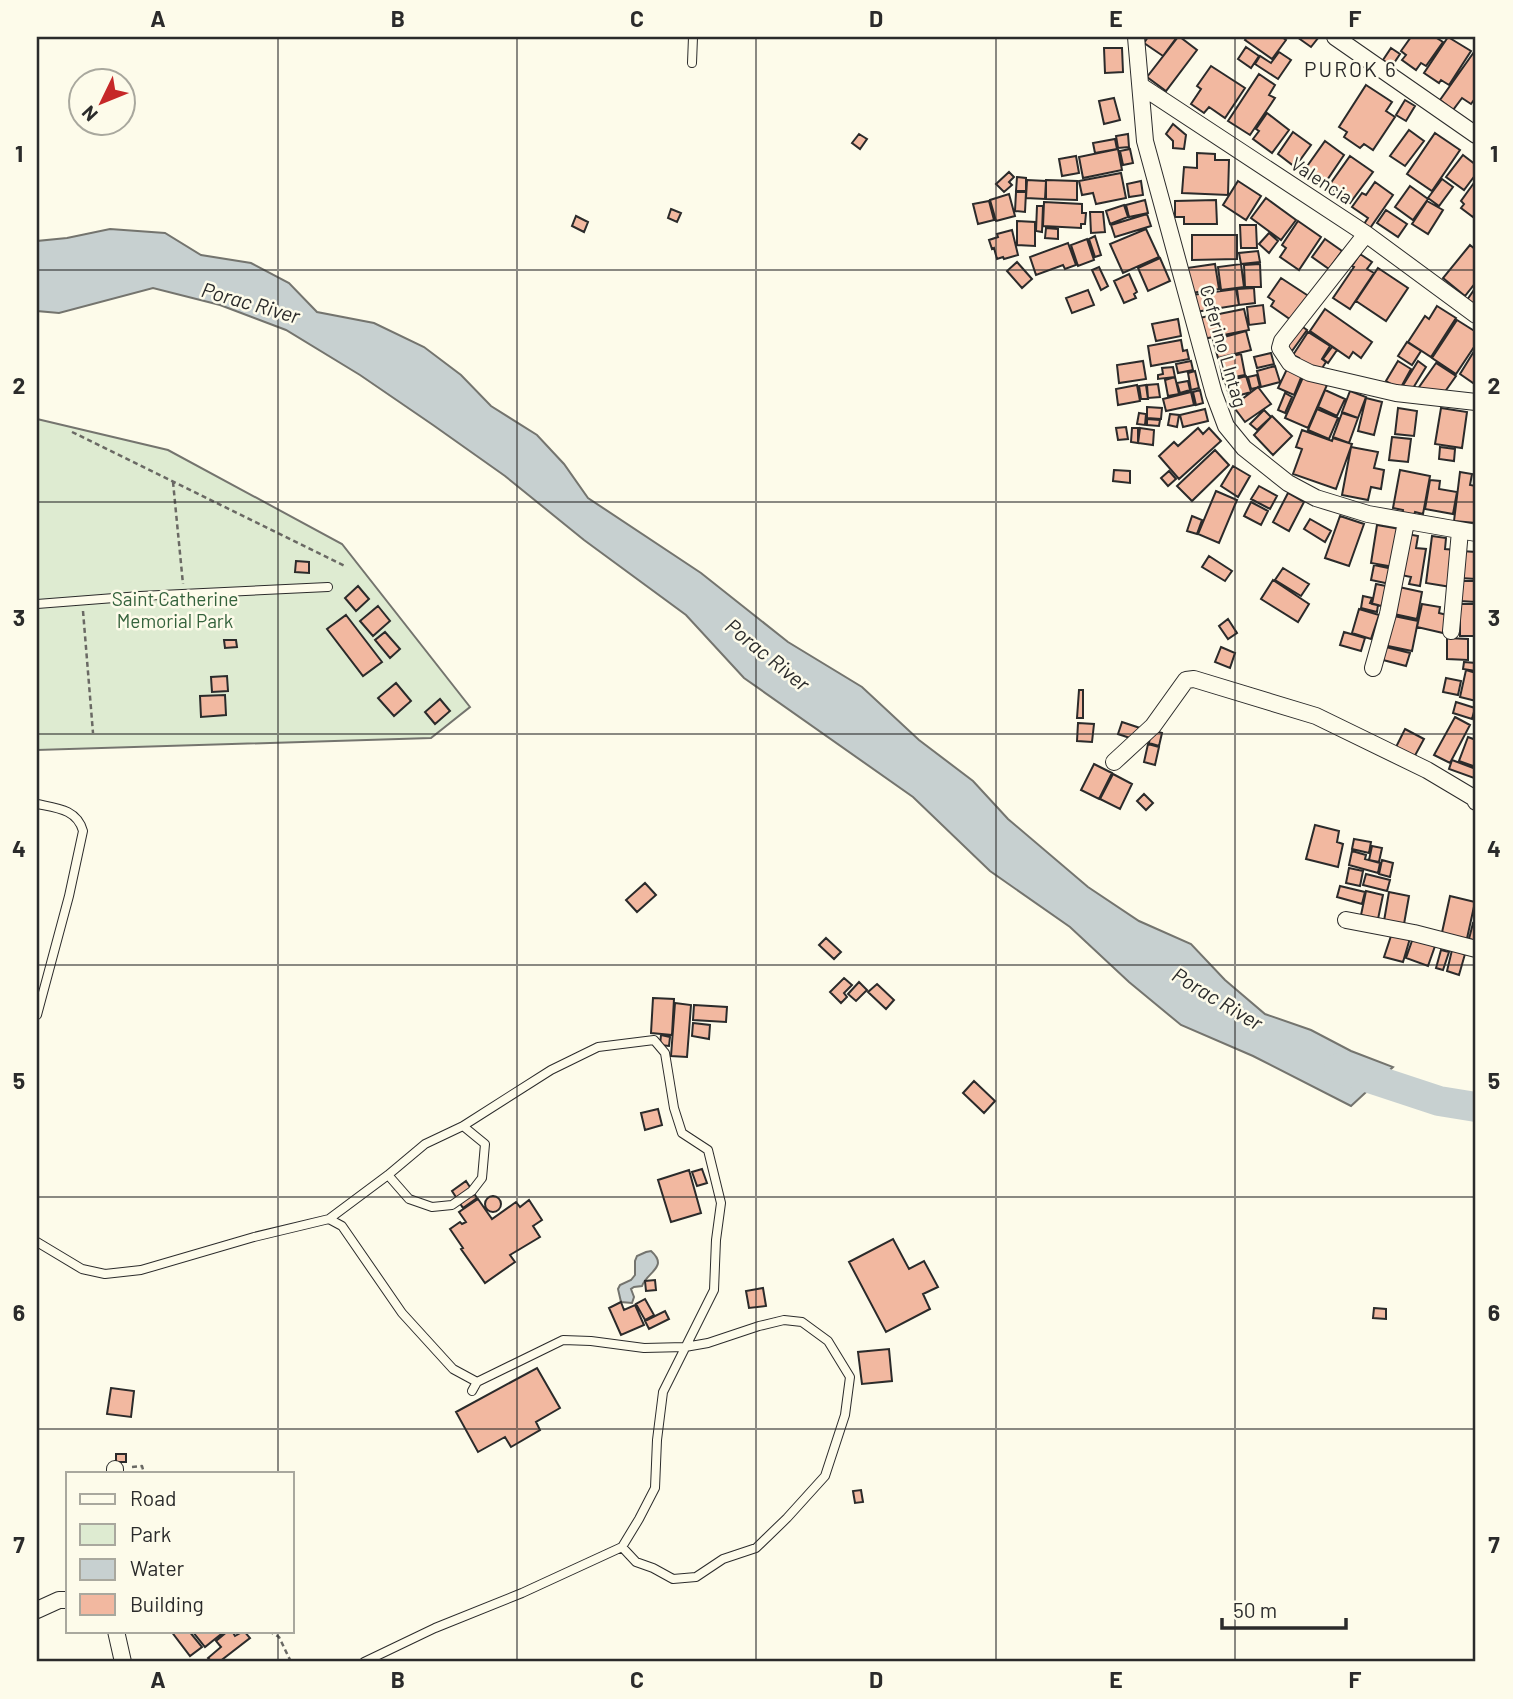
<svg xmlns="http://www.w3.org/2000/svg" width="1513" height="1699" viewBox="0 0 1513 1699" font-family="Barlow,sans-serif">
<rect width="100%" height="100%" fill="#fdfbea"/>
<path fill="#deebd1" stroke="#74746e" stroke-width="2" d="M37,419L168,450L342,544L470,707L431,738L37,750Z"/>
<path fill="#c7d0d0" stroke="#74746e" stroke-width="2" d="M110,229L165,233L201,255L251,263L289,283L317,312L374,323L424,347L461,375L491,406L537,435L564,464L588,498L701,573L788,642L862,687L919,740L973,781L1008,819L1088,887L1139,921L1191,944L1225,980L1265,1014L1311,1030L1351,1051L1393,1067L1351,1106L1253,1056L1181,1025L1129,982L1070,927L990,871L913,797L744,678L686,615L584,540L505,476L433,425L360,375L286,330L220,305L153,288L59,313L37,311V241L67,238Z
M651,1251C669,1267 647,1272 642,1286L634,1287L631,1289L634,1297L632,1303L621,1302L618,1289L620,1285L631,1280L635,1275V1261L637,1256L646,1252Z"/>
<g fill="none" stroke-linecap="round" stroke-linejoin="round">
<path stroke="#c7d0d0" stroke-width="30" d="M1339,1068L1439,1101L1476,1107"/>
</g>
<path fill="#f2b8a0" stroke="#2b2b2b" stroke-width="2" d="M1148,37H1177L1163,56L1144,43Z
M1178,37H1180L1197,50L1166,91L1147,77Z
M1247,37H1282L1286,40L1272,59L1245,40Z
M1297,37H1316L1318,38L1311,47Z
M1411,37H1435L1443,42L1426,66L1421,63L1416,70L1402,60L1406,55L1401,51Z
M1448,37L1471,51L1449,85L1441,80L1439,83L1424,73Z
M1246,47L1259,56L1251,68L1238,59Z
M1104,48H1122L1123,72L1105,73Z
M1391,48L1400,54L1392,66L1383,60Z
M1279,52L1291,60L1278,79L1255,64L1260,56L1271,63Z
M1474,52L1476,53V97L1471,104L1462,98L1453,110L1440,100Z
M1211,66L1245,88L1225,118L1209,107L1204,113L1191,104L1201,89L1197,86Z
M1259,74L1275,85L1269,95L1275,98L1250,135L1228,121Z
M1366,85L1392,102L1386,111L1395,117L1373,150L1364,144L1360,148L1344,137L1347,132L1339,127Z
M1114,98L1120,120L1104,124L1099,101Z
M1405,100L1415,106L1406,121L1396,115Z
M1267,113L1289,130L1272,153L1253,139L1259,131L1256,129Z
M1173,124L1186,135L1184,149L1173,148V141L1166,134Z
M1409,130L1424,141L1405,166L1390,156Z
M1293,132L1311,145L1295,167L1278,154Z
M1435,133L1460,150L1432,191L1407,174Z
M859,134L867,139L860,149L852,143Z
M1128,134L1129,147L1118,148L1116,136Z
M1115,139L1117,149L1095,153L1093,143Z
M1325,141L1344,155L1323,186L1303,172Z
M1118,149L1122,170L1083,178L1079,157Z
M1130,149L1133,163L1123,165L1120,151Z
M1197,153L1215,154V160H1229L1228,195L1182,193L1184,167L1197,168Z
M1463,155L1476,165V174L1464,190L1446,177Z
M1076,156L1079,173L1062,176L1059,159Z
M1350,156L1373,172L1350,203L1328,187Z
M1009,172L1014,177L1009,182L1012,185L1004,192L996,184Z
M1121,173L1126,198L1096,204L1093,193L1082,195L1079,181Z
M1017,177L1026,178V191H1016Z
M1442,179L1453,187L1439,206L1428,198Z
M1027,180L1046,181L1045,199L1026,198Z
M1046,180L1077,181V200L1046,199Z
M1476,180V213L1473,217L1461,208L1464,204L1461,201Z
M1141,181L1143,195L1129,197L1127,184Z
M1238,181L1261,196L1246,220L1223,205Z
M1375,182L1393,195L1368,231L1362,227L1368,218L1352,207L1362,193L1366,195Z
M1410,186L1428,199L1413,220L1395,207Z
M1016,192H1026L1025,212L1015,211Z
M1009,194L1015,216L996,221L990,200Z
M1266,198L1296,220L1281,240L1251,218Z
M1145,200L1148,213L1129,217L1126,205Z
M1216,200L1217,224H1184V217H1175V201Z
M989,201L994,220L978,224L973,204Z
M1427,201L1443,210L1428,234L1412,224Z
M1044,202L1082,204V213H1086L1085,224H1081V228L1043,226Z
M1124,205L1128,217L1110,224L1106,211Z
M1037,206H1043L1042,232L1036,231Z
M671,209L681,213L677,222L668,218Z
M1386,210L1407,224L1398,237L1377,223Z
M1090,212H1103L1105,232L1091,233Z
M1147,214L1151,226L1115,237L1111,225Z
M576,216L588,222L584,232L572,226Z
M1017,221L1035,222V246L1017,245Z
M1298,221L1321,237L1299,270L1280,257L1286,248L1282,245Z
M1240,225H1256L1257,248H1241Z
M1046,228L1058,229V239L1045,238Z
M1146,229L1159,257L1123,273L1110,244Z
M1012,230L1018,255L1004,259L1003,257L997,259L994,248L992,249L989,240L998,237L997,234Z
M1269,233L1278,241L1269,253L1259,244Z
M1192,235H1237V259L1192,260Z
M1095,236L1101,255L1095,257L1089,239Z
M1087,239L1094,260L1078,266L1071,245Z
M1325,239L1342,251L1329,269L1312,257Z
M1068,243L1076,265L1065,269L1063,265L1036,275L1030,257Z
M1470,245L1476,250V282L1465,296L1443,278Z
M1258,251L1260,262L1241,264L1239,253Z
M1360,254L1372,262L1367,269L1374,273L1350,309L1333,298L1354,267L1352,266Z
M1160,258L1170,281L1148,291L1138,268Z
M1017,262L1032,279L1022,288L1007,271Z
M1215,264L1219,289L1191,293L1187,268Z
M1241,264L1244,287L1221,290L1218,267Z
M1260,264L1261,287H1245L1244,265Z
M1099,267L1108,286L1101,290L1092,270Z
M1378,268L1408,288L1386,321L1356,301Z
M1129,274L1137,292L1134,294L1136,298L1124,303L1114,281Z
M1281,278L1310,297L1294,322L1271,306L1274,301L1268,297Z
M1476,287V306L1467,300Z
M1254,288L1255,303L1239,305L1237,289Z
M1236,289L1239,305L1195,312L1192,295Z
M1088,290L1094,305L1072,313L1066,298Z
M1263,305L1265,323L1249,325L1247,307Z
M1437,306L1456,318L1431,357L1408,342L1425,316L1429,319Z
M1244,309L1249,330L1203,339L1199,318Z
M1325,309L1372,342L1361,358L1353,352L1349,358L1310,331Z
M1178,319L1181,336L1156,341L1152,324Z
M1457,320L1476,332V344L1456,374L1432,358Z
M1300,325L1307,330L1292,351L1286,346Z
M1246,331L1251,350L1218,358L1213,340Z
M1308,332L1330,346L1322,359L1326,362L1319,373L1298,360L1299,358L1293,355Z
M1181,340L1183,351L1187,350L1189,359L1151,366L1148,346Z
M1407,342L1421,351L1412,365L1398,356Z
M1332,347L1337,350L1328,363L1323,359Z
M1476,348V385L1460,374Z
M1271,353L1274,364L1257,368L1254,357Z
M1241,354L1245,375L1223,379L1219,359Z
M1143,361L1146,379L1119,383L1117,365Z
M1191,361L1193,370L1178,373L1176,364Z
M1398,361L1411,369L1400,389L1386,381Z
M1418,361L1426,367L1410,393L1402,387Z
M1436,363L1456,376L1444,393L1417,390Z
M1275,366L1280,382L1261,387L1257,371Z
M1173,367L1175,377L1158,379V375L1163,374L1162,368Z
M1287,369L1302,375L1294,395L1278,388Z
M1195,371L1199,388L1191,390L1188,373Z
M1257,375L1260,387L1251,389L1248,377Z
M1304,375L1327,385L1308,428L1285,418Z
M1246,376L1251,392L1230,398L1225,382Z
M1175,377L1179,394L1168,396L1165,380Z
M1188,381L1190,390L1180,393L1177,383Z
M1158,384L1160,397L1148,398L1147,385Z
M1137,385L1140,401L1118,405L1116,389Z
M1146,385L1148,399H1141L1139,386Z
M1258,387L1271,404L1245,422L1233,406Z
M1200,390L1203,403L1196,405L1193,392Z
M1325,390L1345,399L1337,416L1318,407Z
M1350,391L1366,397L1358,418L1342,412Z
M1191,392L1194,405L1166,411L1163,399Z
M1285,393L1292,397L1285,413L1278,410Z
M1366,398L1382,402L1374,435L1358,431Z
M1147,407L1162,408L1161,419L1147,418Z
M1398,408L1417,411L1414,436L1395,434Z
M1441,408L1467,412L1462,448L1435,444Z
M1205,409L1208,421L1183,427L1180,415Z
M1317,409L1338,418L1329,439L1308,430Z
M1264,410L1271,417L1257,430L1250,424Z
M1139,413L1146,414L1145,425L1137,424Z
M1342,413L1358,418L1349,443L1333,437Z
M1170,414L1179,415L1177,427L1168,425Z
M1272,416L1292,436L1273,455L1254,435Z
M1147,419L1160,420L1159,426L1147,425Z
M1126,427L1128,439L1118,440L1116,428Z
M1132,428H1138V443L1131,442Z
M1140,428L1154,430L1153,445L1138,443Z
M1198,428L1203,434L1209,428L1221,441L1179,479L1159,456L1174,442L1178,446Z
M1302,430L1332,441L1333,438L1352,444L1336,489L1293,474L1302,449L1296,447Z
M1392,437L1411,439L1408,462L1389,460Z
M1351,447L1378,452L1374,468L1384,470L1381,489L1371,487L1368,500L1342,495Z
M1440,447L1455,449L1454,461L1439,459Z
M1215,450L1229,465L1192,501L1177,486Z
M1233,466L1250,476L1238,497L1221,486Z
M1114,470L1130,471V483L1113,481Z
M1400,470L1430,476L1423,514L1415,512L1413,518L1402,516L1403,510L1393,508Z
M1169,471L1176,479L1168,486L1161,478Z
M1460,472L1472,474L1470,485L1476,486V523L1454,521Z
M1430,480L1440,481L1439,489L1457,492L1453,514L1425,509Z
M1259,486L1277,496L1270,509L1251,499Z
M1216,491L1237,500L1219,543L1198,534Z
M1288,493L1304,502L1289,531L1273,522Z
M1251,502L1268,511L1261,525L1244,516Z
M1192,516L1202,520L1197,534L1187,531Z
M1340,516L1364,524L1349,566L1325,558Z
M1310,519L1331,531L1325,542L1304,529Z
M1377,525L1400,529L1394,567L1371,563Z
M1407,534L1418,536L1416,548L1426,549L1420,586L1409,584L1411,577L1401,575Z
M1432,536L1446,538L1445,549L1456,550L1451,587L1426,583Z
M1461,551L1476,552V579L1460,578Z
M1209,556L1232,571L1225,581L1202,567Z
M296,561L309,562V573L295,572Z
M1374,565L1393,569L1390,584L1371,580Z
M1283,568L1309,584L1301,596L1275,580Z
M1273,580L1309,604L1298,622L1261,599Z
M1461,581H1476V602L1460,601Z
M1376,584L1391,587L1387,607L1372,604Z
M358,586L369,599L356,611L345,598Z
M1399,587L1422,592L1417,619L1394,614Z
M1363,596L1372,598L1370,603L1378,605L1377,612L1361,608Z
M1422,604L1440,607L1439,613L1447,615L1443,633L1417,627Z
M1460,604H1476V636H1460Z
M378,606L390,621L373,636L360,621Z
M1359,609L1379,615L1371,639L1352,633Z
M346,615L382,662L363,676L327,629Z
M1389,615L1418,621L1412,651L1383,645Z
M1228,619L1237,633L1228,639L1219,626Z
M385,632L400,649L390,658L375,640Z
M1344,632L1365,638L1361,651L1340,645Z
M1447,638L1468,639V660L1447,659Z
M224,640H236L237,647L225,648Z
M1221,647L1235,653L1230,668L1215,662Z
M1386,647L1410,653L1406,666L1383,660Z
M1464,662L1476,663V671L1463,669Z
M1466,670L1476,673V701L1460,697Z
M227,676L228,691L212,692L211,677Z
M1446,678L1461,681L1458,695L1443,692Z
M396,683L411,701L394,716L378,698Z
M1079,690H1083V718H1077Z
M225,695L226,715L201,717L200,696Z
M440,699L450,711L435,724L425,712Z
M1456,702L1475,708L1472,719L1453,713Z
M1455,717L1470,725L1450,763L1434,755Z
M1122,722L1140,728L1136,740L1118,734Z
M1078,723L1094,724L1092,742L1077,741Z
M1405,729L1424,739L1412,761L1394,751Z
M1151,730L1162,733L1159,746L1149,743Z
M1468,737L1476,740V767L1459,761Z
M1148,744L1159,747L1155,765L1144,762Z
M1452,760L1476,769L1474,778L1449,769Z
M1094,764L1112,773L1099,799L1081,790Z
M1113,774L1132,784L1120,809L1100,799Z
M1144,794L1153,803L1146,810L1137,801Z
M1315,825L1339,831L1337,842L1343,844L1338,867L1306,859Z
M1354,839L1371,842L1369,853L1352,849Z
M1372,846L1382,848L1379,862L1369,860Z
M1352,851L1366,855L1365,859L1380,863L1378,873L1349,865Z
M1382,860L1393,863L1390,877L1379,874Z
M1349,868L1363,871L1360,886L1346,883Z
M1366,874L1390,880L1387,891L1363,885Z
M645,883L656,895L637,912L626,900Z
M1340,886L1365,892L1362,904L1337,897Z
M1366,891L1383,895L1378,919L1361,915Z
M1389,892L1409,896L1404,924L1384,921Z
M1450,896L1475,902L1466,943L1441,937Z
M1473,923L1476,924V941L1469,939Z
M1393,930L1411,935L1403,962L1384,957Z
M826,938L841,952L834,959L819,945Z
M1413,938L1435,946L1428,966L1406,958Z
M1441,950L1449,952L1443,970L1436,968Z
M1452,950L1465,954L1459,975L1447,971Z
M844,978L852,985L844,993L847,997L841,1003L830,992Z
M859,982L867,990L856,1001L848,994Z
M877,984L894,1000L886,1009L868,992Z
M653,998L674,999L672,1035L651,1033Z
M675,1003L691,1005L687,1057L671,1056Z
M694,1005L727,1007L726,1022L693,1020Z
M693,1023L710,1025L709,1039L692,1036Z
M661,1035L670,1037L669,1046L660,1045Z
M974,1081L995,1101L984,1113L963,1093Z
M658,1109L662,1125L645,1130L641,1113Z
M702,1169L707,1183L697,1186L692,1172Z
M689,1170L701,1213L671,1222L658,1180Z
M466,1181L477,1198L463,1208L452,1191Z
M485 1204a8 8 0 1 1 16 0a8 8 0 1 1-16 0Z
M478,1199L492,1219L516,1202L520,1207L529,1200L542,1220L533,1226L540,1237L510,1255L515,1262L485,1283L461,1249L463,1248L450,1229L460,1222L462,1224L466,1222L459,1212Z
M893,1239L909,1269L924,1261L938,1287L923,1294L930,1309L886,1332L849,1262Z
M655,1280L656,1290L646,1291L645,1281Z
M763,1288L766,1306L749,1308L746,1291Z
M645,1299L654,1315L645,1320L636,1304Z
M621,1302L624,1310L635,1305L644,1325L621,1335L609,1308Z
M1374,1308L1386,1309V1319L1373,1318Z
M665,1311L669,1319L649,1329L645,1321Z
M889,1349L892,1381L862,1384L858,1352Z
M537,1368L560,1408L536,1422L540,1430L511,1447L505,1437L478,1452L456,1412Z
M111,1388L134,1391L131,1417L107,1414Z
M116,1454H126V1462H116Z
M861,1490L863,1502L855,1503L853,1491Z
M171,1631H189L202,1647L190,1656Z
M195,1631H225L205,1647L193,1632Z
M228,1631H232L235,1636L244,1631L250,1638L219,1662H212L208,1658L221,1647L216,1641Z"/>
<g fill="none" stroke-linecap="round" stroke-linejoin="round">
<g stroke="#2b2b2b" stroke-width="10">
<path id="service" d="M692,63L693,37
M37,604L140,596L328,587
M37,804C56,808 77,809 83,831L69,896L37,1015
M388,1175L409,1199L432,1207L452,1205L472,1191L482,1178L485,1144L463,1126
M329,1219L342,1226L402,1313L453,1369L477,1382L472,1391
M37,1242L82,1269L105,1274L141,1270L254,1237L329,1219L388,1175L425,1144L463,1126L551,1070L598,1047L654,1040L665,1053L674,1108L682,1133L708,1150L721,1203L716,1240L714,1290L663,1392L657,1440L655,1488L639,1519L622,1547L522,1593L435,1628L364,1662
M477,1382L563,1340L591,1341L644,1348L685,1347L708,1343L759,1326L784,1320L802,1322L828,1341L850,1377L845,1415L825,1476L787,1518L756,1548L723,1559L696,1577L673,1579L653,1568L636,1562L622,1547"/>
</g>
<g stroke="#2b2b2b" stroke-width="18">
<path id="minor" d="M1136,37L1145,141L1214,394L1226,426L1244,448L1288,483L1316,498L1368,514L1476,533
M1335,37L1476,135
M1141,86L1366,234L1476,315
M1366,234L1282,341L1280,348L1290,363L1310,373L1396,393L1476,402
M1451,631L1460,531
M1373,668L1388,614L1406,522
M1114,762L1153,726L1186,680L1194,679L1316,716L1427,770L1474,798L1476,802
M1346,920L1414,933L1476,949
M115,1469V1473
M37,1610L59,1600H68
M116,1631L123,1662"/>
</g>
<path stroke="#6a6964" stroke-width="2.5" stroke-dasharray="5 3.5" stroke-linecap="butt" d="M72,432L345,566
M173,482L183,584
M83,611L93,733
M132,1467L142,1466L144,1473
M269,1631L279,1637L291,1662"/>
<use href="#service" stroke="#fdfbea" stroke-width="8"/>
<use href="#minor" stroke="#fdfbea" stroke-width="16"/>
</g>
<path fill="none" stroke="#2b2b2b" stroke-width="2" stroke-opacity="0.55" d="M278,37V1473M517,37V1662M756,37V1662M996,37V1662M1235,37V1662M37,270H1476M37,502H1476M37,734H1476M37,965H1476M37,1197H1476M37,1429H1476M278,1631V1662"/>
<g text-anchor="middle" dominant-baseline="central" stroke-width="5" stroke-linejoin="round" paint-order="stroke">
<g font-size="19" fill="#2b2b2b" stroke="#fdfbea">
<text transform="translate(1322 180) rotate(33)">Valencia</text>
<text transform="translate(1224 346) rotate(74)">Ceferino LIntag</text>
</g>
<g font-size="19" fill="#34623c" stroke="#fdfbea">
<text x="175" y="598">Saint Catherine<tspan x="175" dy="22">Memorial Park</tspan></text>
</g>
<g font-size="21" letter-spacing="2" fill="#2b2b2b" stroke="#fdfbea">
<text x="1351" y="68">PUROK 6</text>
</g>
<g font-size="21" font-style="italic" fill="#2b2b2b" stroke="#fdfbea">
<text transform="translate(251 302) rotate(16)">Porac River</text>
<text transform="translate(768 654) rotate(39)">Porac River</text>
<text transform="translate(1218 998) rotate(31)">Porac River</text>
</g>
</g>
<rect width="1513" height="1699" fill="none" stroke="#fdfbea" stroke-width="77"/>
<rect x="66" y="1472" width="228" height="161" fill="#fdfbea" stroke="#a9a89e" stroke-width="2"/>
<rect x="80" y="1494" width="35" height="10" fill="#fdfbea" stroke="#a9a89e" stroke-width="2"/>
<text x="130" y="1506" font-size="21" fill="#2b2b2b">Road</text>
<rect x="80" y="1524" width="35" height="21" fill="#deebd1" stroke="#a9a89e" stroke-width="2"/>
<text x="130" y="1542" font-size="21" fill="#2b2b2b">Park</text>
<rect x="80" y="1559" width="35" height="21" fill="#c7d0d0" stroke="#a9a89e" stroke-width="2"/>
<text x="130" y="1576" font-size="21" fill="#2b2b2b">Water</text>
<rect x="80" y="1594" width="35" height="21" fill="#f2b8a0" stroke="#a9a89e" stroke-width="2"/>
<text x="130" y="1612" font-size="21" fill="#2b2b2b">Building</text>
<g transform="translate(102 102) rotate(227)"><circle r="33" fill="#fdfbea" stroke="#a9a89e" stroke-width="2"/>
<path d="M0-5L12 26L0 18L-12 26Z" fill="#c62828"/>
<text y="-10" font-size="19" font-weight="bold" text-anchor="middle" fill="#2b2b2b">N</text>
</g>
<path d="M1222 1618v10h124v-10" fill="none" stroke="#2b2b2b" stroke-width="3.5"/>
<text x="1233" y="1618" font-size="21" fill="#2b2b2b" stroke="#fdfbea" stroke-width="5" paint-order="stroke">50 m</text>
<rect x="38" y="38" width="1436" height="1622" fill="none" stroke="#2b2b2b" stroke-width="2.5"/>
<g font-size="23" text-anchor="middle" font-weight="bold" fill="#2b2b2b">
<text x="158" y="27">A</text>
<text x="398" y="27">B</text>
<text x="637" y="27">C</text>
<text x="876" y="27">D</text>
<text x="1116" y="27">E</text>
<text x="1355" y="27">F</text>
<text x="19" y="162">1</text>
<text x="1494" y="162">1</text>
<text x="19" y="394">2</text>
<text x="1494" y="394">2</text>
<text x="19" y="626">3</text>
<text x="1494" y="626">3</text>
<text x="19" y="857">4</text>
<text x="1494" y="857">4</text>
<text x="19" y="1089">5</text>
<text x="1494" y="1089">5</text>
<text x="19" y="1321">6</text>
<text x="1494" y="1321">6</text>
<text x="19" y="1553">7</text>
<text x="1494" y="1553">7</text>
<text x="158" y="1688">A</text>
<text x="398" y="1688">B</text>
<text x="637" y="1688">C</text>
<text x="876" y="1688">D</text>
<text x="1116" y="1688">E</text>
<text x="1355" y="1688">F</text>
</g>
</svg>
